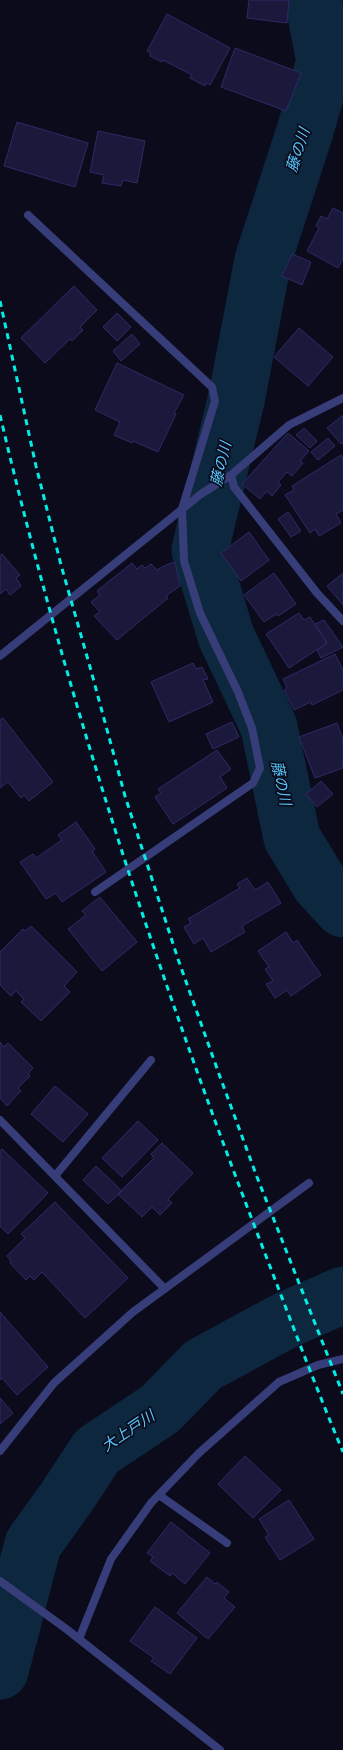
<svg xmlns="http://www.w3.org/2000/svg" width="343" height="1750" viewBox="0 0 343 1750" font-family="'Fira Sans Condensed','Noto Sans JP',sans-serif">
<rect width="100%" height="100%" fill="#0c0b1b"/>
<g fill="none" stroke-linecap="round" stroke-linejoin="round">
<path stroke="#0c273e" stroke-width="57" d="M313,0L325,61L305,131L263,260L237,396L200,550L226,636L269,727L292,838L320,884L343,909
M0,1671L33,1544L66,1498L97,1451L160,1409L203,1365L286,1320L343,1295"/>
</g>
<path fill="#1a183b" stroke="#2e2a67" d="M249,0H289L287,23L247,18Z
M167,14L230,48L210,85L206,83L205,86L190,78L192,75L163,60L162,62L150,56L151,53L147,51Z
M235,48L301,73L286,111L221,87Z
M17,122L88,143L75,187L4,166Z
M98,131L145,141L137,183L123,180L121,186L102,183L104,175L90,172Z
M333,208L343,213V259L338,268L307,251L319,228L316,226L321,216L327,219Z
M292,254L311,262L302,285L282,276Z
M74,286L97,310L80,327L83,330L72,341L70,339L45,363L21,338Z
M117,313L131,327L117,341L103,327Z
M299,328L333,357L308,386L274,357Z
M132,334L140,344L121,361L113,351Z
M117,363L184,395L174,413L176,414L158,452L133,441L132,443L114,435L120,422L95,410Z
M343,415V443L341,444L327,428Z
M304,428L317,441L310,448L296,435Z
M288,433L309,451L300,461L303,463L292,476L287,472L278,482L281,485L272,496L267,491L260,499L242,484Z
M328,438L335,446L318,460L311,452Z
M341,455L343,458V510L336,514L341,523L319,536L315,529L310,533L285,495L294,490L292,486Z
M288,512L301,531L291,537L278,519Z
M249,532L269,560L241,581L221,553Z
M2,554L20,575L16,578L21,586L10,595L6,589L0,594V556Z
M175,562L180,586L166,596L168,598L117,640L94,616L100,612L91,602L100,595L97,591L132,563L137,569L142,565L145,568L151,564L157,570L166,565Z
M274,573L296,604L278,616L276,614L264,622L244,595Z
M343,573V605L327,586Z
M299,613L304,620L310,617L327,643L289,668L266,634Z
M324,620L343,647L321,658L317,650L327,643L315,624Z
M335,654L343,670V690L312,705L311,702L294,710L284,690L287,688L283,679Z
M193,663L196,669L202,667L208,679L203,680L213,702L169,722L151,682Z
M3,718L53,782L29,801L24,795L21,798L8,782L0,788V720Z
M232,722L239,737L213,749L206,734Z
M337,723L343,740V768L315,778L299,737Z
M217,750L231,769L220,777L227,788L173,824L155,797L161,793L158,789Z
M321,781L333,794L317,807L306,794Z
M76,822L95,849L92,851L106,872L62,902L56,893L46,899L20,862L33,854L36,858L62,840L58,835Z
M247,878L255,890L268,882L281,903L242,926L245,932L211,952L203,938L194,944L184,927L191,923L188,919L240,888L237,884Z
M100,897L137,942L102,971L68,929L86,915L82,911Z
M31,926L77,972L64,986L70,992L41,1021L21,1002L24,999L16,991L11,996L0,985V952L23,929L25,931Z
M286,932L293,943L297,940L321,975L291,996L287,990L275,998L266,984L273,981L265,969L269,967L258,951Z
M0,1042L4,1047L8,1043L33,1068L28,1074L30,1076L18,1088L21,1091L7,1106L0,1098Z
M55,1086L88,1114L63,1142L31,1114Z
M138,1121L158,1140L122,1177L102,1158Z
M162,1143L193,1173L168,1199L172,1203L160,1215L152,1207L142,1217L118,1194L154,1158L151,1154Z
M2,1149L48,1193L8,1234L0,1226V1151Z
M96,1166L122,1191L108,1204L83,1180Z
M55,1202L128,1278L85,1318L42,1272L34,1280L30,1276L26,1280L10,1263L11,1261L7,1256L25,1238L21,1234Z
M0,1312L48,1367L17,1395L2,1378L0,1380Z
M0,1398L13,1413L0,1424Z
M245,1456L281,1490L253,1518L218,1484Z
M289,1500L314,1539L280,1560L265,1537L269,1535L259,1519Z
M171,1522L210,1553L185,1584L172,1573L170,1576L150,1561L153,1557L147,1553Z
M207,1577L215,1584L217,1582L229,1592L224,1598L235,1607L208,1639L177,1613Z
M155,1607L197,1638L170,1674L151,1661L154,1658L130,1641Z"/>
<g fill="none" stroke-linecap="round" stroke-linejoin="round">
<path stroke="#373d79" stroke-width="8" d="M28,215L212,387L215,401L182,509L184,561L200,613L238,692L252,728L260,768L253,783L95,892"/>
<path stroke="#373d79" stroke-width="8" d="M231,475L234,487L317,593L343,621
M0,656L201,494L231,475L289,425L343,398
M0,1120L165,1289
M55,1176L151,1060
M0,1451L54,1383L133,1312L309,1183
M159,1495L227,1543
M0,1581L65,1628L220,1750
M79,1639L111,1559L151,1503L199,1453L279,1382L318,1365L343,1359"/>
<path stroke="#04ece3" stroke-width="3" stroke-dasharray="6 5" stroke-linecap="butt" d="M0,301L36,466L61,565L90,667L125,796L178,959L219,1074L257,1177L343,1394
M0,415C66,697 157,973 261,1243C288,1313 314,1383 343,1452"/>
</g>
<g text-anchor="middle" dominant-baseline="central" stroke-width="3.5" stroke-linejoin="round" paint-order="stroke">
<g font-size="15" font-style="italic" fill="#56c6fc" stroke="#0c0b1b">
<text transform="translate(298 150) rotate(-72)">藤の川</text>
<text transform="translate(221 464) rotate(-77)">藤の川</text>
<text transform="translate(281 783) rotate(78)">藤の川</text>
<text transform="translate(128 1431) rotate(-34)">大上戸川</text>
</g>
</g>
</svg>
